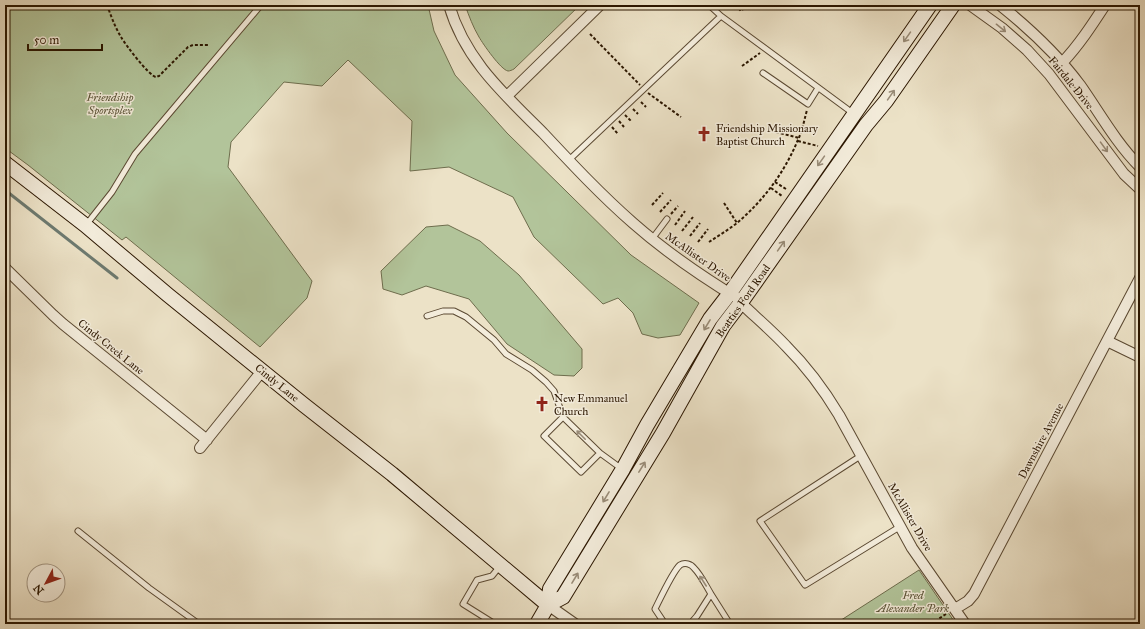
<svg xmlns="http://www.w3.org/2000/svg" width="1145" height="629" viewBox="0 0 1145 629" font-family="'IM FELL Great Primer',serif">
<rect width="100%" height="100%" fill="#ece2c7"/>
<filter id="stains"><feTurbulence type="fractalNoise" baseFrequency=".005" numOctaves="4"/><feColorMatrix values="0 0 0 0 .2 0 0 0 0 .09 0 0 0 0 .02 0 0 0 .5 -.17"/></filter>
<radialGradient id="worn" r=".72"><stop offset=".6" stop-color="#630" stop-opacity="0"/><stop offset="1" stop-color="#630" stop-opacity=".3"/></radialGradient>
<path fill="#b2c49a" stroke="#6e6d4d" d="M5,5H428L434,31L455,75L507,133L631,255L699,303L680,335L658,338L642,334L633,313L618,298L603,304L534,237L513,197L449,167L410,171L412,121L348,60L322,86L284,82L231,142L228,167L312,281L307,298L260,347L126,237L122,240L28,165L5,148Z
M465,5H580L514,69C512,70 510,71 508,71C501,70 483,44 479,37C473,27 469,16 465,5Z
M448,225L480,241L519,275L582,349V368L574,376L554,375L507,344L469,299L426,286L402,295L383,289L381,271L426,227Z
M919,570L956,624H835Z"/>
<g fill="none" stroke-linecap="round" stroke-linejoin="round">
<path stroke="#6d7a70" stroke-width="3" d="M5,190L117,278"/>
<g stroke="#5b4932" stroke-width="7">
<path id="lane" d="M721,16L854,114
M763,73L808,104L818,88
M569,160L721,16L709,5
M86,225L112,192L135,154L261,5
M652,239L667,219
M427,316L443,311H454L466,317L494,340L506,354L532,370L546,382L554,391L563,417L600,453L622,469
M563,417L544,436L581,472L600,453
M862,455L760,521L805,585L901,526
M78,531L149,588L199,624
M711,594L730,624
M495,624L463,604L477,580L492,576L500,566
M665,624L655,609C660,599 673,571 680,565C685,562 691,564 694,568C701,575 706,586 711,594L697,616L690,624"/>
</g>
<g stroke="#5b4932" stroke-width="12">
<path id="street" d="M449,5C465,60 504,94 543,133C572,164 601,195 633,223C667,253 704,278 742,301L745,307C759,320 773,332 786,346C806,366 824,390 839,415L912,548L965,624
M970,5L1002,28L1027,50L1049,74L1124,174L1140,189
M1000,5C1030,29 1057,54 1080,85C1099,112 1116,143 1140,167
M1062,63C1079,45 1092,25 1105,5
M507,96L600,5
M5,268L53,315L63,324L207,440
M1107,341L1140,357
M200,448L262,371
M548,605L575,624
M955,609L968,601L974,594L1140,278"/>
</g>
<g stroke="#2b1600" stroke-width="16">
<path id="secondary" d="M5,163L85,225L168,295L304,405L392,474L548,605
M548,605L563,597L663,433L723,326L742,301L866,125L886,101L951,8L953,5
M537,624L548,605L550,589L623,469L647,425L710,319L730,293L930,5"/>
</g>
<path stroke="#2b1600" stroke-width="2" stroke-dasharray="3 2" stroke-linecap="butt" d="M107,5C111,16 115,27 121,37C125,44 149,76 156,77C157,77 158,76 159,76L188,47L193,45H208
M735,5L741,11L747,5
M590,34L640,85
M742,66L760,53
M648,93L681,117
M641,102L646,107
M633,109L638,114
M625,115L631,121
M619,121L624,127
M612,127L618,134
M776,132L799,138
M798,141L818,146
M775,182L786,189
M771,188L782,196
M724,203L737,223
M652,205L663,193
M660,212L671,200
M671,214L678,206
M675,225L685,211
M682,231L693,217
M690,236L700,223
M698,242L708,229
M709,242C718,236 728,230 737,223C763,201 784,173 797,142C802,132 804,121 807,110
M931,624L946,614"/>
<use href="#lane" stroke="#f3ecdb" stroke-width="5"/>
<use href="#street" stroke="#f3ecdb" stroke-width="10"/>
<use href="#secondary" stroke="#f3ecdb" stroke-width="14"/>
</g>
<defs><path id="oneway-shaft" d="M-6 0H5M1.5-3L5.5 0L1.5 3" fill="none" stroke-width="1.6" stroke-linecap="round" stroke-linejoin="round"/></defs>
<g stroke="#998c78">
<use href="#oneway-shaft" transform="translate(1001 28) rotate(39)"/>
<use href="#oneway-shaft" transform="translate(907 37) rotate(125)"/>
<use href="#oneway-shaft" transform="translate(891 95) rotate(-55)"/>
<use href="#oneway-shaft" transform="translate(1104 147) rotate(54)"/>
<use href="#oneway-shaft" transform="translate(821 161) rotate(125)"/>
<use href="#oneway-shaft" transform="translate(781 246) rotate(-55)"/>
<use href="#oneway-shaft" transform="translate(707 325) rotate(121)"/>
<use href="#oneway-shaft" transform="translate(581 435) rotate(-135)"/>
<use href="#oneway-shaft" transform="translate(642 467) rotate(-58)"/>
<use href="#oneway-shaft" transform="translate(606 497) rotate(121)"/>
<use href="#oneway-shaft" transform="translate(575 578) rotate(-59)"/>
<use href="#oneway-shaft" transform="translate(703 581) rotate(-123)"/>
</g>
<defs>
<g id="church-bare" transform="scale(1.2)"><path d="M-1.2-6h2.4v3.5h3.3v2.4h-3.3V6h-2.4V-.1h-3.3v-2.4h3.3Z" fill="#8f2418" stroke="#f3ecdb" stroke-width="2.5" paint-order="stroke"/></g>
</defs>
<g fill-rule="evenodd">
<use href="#church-bare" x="704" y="134"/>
<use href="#church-bare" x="542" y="404"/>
</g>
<g text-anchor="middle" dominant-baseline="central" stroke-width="3" stroke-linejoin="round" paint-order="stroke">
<g font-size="11" fill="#2b1600" stroke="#f3ecdb">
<text transform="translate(1071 83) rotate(51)">Fairdale Drive</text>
<text transform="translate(698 257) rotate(35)">McAllister Drive</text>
<text transform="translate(743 301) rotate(-55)">Beatties Ford Road</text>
<text transform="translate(111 347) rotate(39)">Cindy Creek Lane</text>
<text transform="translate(277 383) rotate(39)">Cindy Lane</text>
<text transform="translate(1041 441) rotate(-62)">Dawnshire Avenue</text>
<text transform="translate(910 517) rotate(60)">McAllister Drive</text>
</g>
<g font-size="11" font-style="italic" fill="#5a5336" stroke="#f3ecdb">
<text x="110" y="97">Friendship<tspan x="110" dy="13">Sportsplex</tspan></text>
<text x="913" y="595">Fred<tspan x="913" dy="13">Alexander Park</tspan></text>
</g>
<g font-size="11" fill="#2b1600" stroke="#f3ecdb" text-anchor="start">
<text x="716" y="128">Friendship Missionary<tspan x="716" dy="13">Baptist Church</tspan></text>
<text x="554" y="398">New Emmanuel<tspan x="554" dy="13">Church</tspan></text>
</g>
</g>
<rect width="1145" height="629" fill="none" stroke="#ece2c7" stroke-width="20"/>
<rect x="6" y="6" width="1133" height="617" fill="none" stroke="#2b1600" stroke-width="2"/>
<rect x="10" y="10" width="1125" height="609" fill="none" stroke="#2b1600"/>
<g transform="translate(46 583) rotate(229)"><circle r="19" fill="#f3ecdb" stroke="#a39683"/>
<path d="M0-3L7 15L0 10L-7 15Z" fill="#8f2418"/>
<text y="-6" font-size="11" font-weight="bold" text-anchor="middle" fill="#2b1600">N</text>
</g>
<path d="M28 44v6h74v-6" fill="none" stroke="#2b1600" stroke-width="2"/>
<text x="34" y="44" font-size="12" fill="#2b1600" stroke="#f3ecdb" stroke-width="3" paint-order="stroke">50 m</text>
<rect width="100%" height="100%" filter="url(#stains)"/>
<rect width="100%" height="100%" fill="url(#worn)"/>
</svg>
